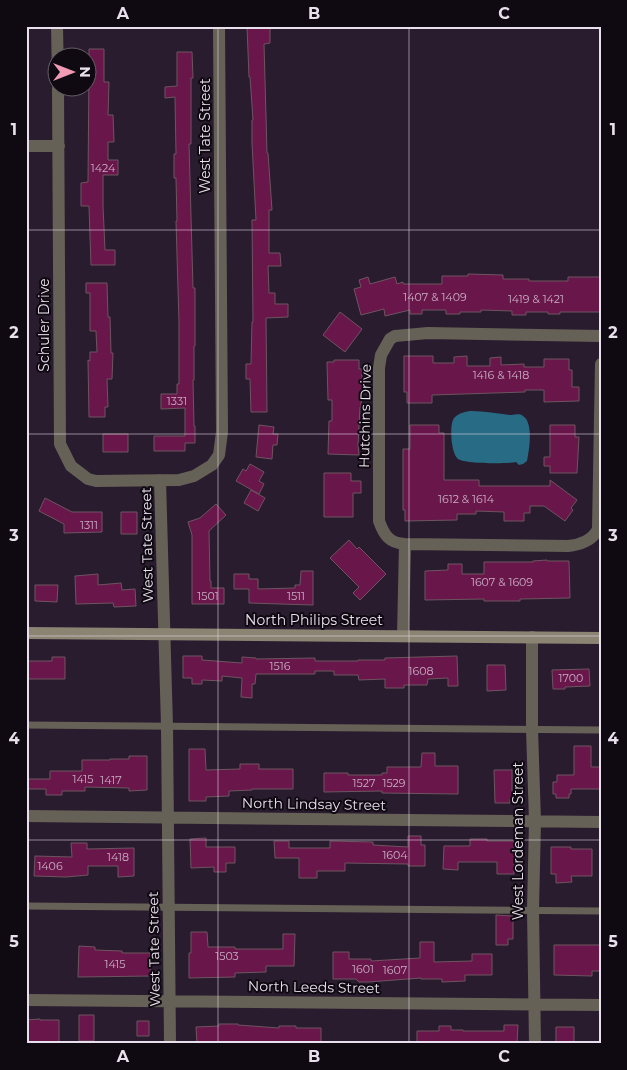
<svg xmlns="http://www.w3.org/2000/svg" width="627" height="1070" viewBox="0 0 627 1070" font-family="Montserrat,sans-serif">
<rect width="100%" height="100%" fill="#2a1c2f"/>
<path fill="#276b84" d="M472,411C485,411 498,414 511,415C516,415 519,413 523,416C534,423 529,451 527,461L523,464L519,465L516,462C508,464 465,464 458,459C451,454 449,425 454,418C459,413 466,411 472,411Z"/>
<path fill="#69164b" stroke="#6e5461" d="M247,26H270V43L264,44L267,153H268L272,210H269V253H280L281,266H268L269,293H275V304H288V317L266,318L267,412H251L250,379H246V364H251L252,322H253L252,220H256L252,143V120H253L250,77H249Z
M89,49H104V82H109L108,115H113L114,142H108V160H118V175H103V206L105,250H115V265H91L89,206H81V183L88,182L89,72H88V59H89Z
M177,52H192L193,78H191V144H189L193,288H195V346H194V380H193L194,426H195V443H185V451H154V436H185V408L161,409V394H177V384H179V322L176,221H177L176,178H174V154H176L175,97L165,98V87L177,86Z
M468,274L503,275V279H529V281H568V277H601V312H560V314H548V312H526V315H512V311L481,310V312H460V314H446V310H422V314H410V310L385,316L384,309L361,315L354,289L361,287L359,280L368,277L370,284L395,277L397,284L403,282V284H442V276H468Z
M86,283H107L108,317H110L111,353H113L112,379H107L108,407H105V417H89L88,360L90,361V352H97L96,331H90V293H86Z
M340,312L362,329L345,352L323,335Z
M404,356H433V363H454V357L467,356V366H490V358L501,357V365L524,364V367H544V359H569V370H572V387H579V401L544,402V390H525V392L432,395V403H407V392H404Z
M334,360H359V369H362L361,407H360L358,445L359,455L328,454L329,421H332V400H328L327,362H334Z
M259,425L274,427L273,434H278L277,445H273L272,459L256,457Z
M410,425H439V433H444V480H479V486H550V480L577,500L571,508L573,510L565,521L544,506H530V513H524V521H504V512L476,511V514H457V520L405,521V510H403V449H410Z
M550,425H575V437H579L577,473H550V466H544V457H550Z
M103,434H128V452H103Z
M250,464L264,472L259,481L264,484L259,494L236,481L243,469L246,471Z
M324,473H351V481H361V493H353V517H324Z
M251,490L265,498L258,511L244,503Z
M45,498L72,512H102V532L64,533V524L39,511Z
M216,504L226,515L209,531L210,581H211V588H224V604H192V535L188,522L200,518Z
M121,512H137V534H121Z
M349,540L357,549L359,547L386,574L360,600L353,593L359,587L330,558Z
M547,560V561H569L570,598L520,599V601H484V599L425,600V571L448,570V564H462V574H484V562H533V561Z
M301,571H313V605L249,603V589H234V574H249V579H258V589L295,588V585H300Z
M98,574V585L121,583L122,590L135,589L136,606L114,607L113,603L76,604L75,576Z
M35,585H58L57,602L35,601Z
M183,656H202V660L242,663V657L256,658V659L315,658V661H358V660H385V658L457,656L458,686H448V678L428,679L427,685H404V688H385V679L359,680L358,675H334V671H315V674H256L255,684H252V698L241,697L242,678L222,676V681L202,680V684H192V678H183Z
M52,657H65V679H26V661H52Z
M487,665H505L506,690L487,691Z
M589,669L590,686L565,687V689H553L552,670Z
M574,746H591V767H601V789H571V794H569V798H556V794H553V782H557V775H574Z
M189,749H205L206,770L240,769V764H259V769H293V789H252V790L229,791V796L206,797V801H189Z
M422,753H435V766H458V794L382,793V791L324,792V773H348V775H382V773H387V767H421Z
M129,756H147V790L129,791V788L85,787V791H62V795H46V789H26V779H50V771H82V760H110V759H129Z
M494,770H512V799H510V803H495Z
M408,836H421V845H425V866H408V864L345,863V871H317V878H299V858H275L274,841H289V848H330V841L373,842V845L408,847Z
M206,838V847H235V863H226V872H214V867L191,868L190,839Z
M470,839H487V841H514V874H497V862H458V870L443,869L444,846H470Z
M71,843H87V849L134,848V876L118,877V866H88V875L66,877L34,876L35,856L72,857Z
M551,847H571V849H592V876H571L572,882L556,883V874H551Z
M496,915L513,916V939H508V945H496Z
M191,932H207L208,947H235V949H283V934H295L294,966H266V972L235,973V977L189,978V953H191Z
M420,942H434V962L472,961V954H492V975H465V981L442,982V979H421V978L368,982H359L356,979H333V952H349V959H371V961L420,958Z
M554,945H601V971H592V976L554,975Z
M79,946L95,947V950L122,951V953H150L151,976L78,977Z
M79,1015H94V1041H79Z
M40,1019V1020H59V1044H26V1020Z
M137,1021H149V1036H137Z
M219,1024H238V1025L279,1028V1026H296V1028H321V1044H197L196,1027L219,1026Z
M504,1025H518L517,1044H417V1031H439V1026H451V1030H463V1031H504Z
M556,1027H574V1044H556Z"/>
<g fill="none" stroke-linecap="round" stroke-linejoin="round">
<path stroke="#666156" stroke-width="7" d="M26,725L601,730
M26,906L601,911"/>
<path stroke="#666156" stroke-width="12" d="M57,26L58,81
M58,88L60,444L71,466L88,479L96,481L179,480L194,476L212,465L219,455L222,432L219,26
M26,146H59
M601,336L428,333L395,336L390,339L381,355L379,368V521C384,535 389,543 405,544L568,546C580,545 593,540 598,529L601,364
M160,480L167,726L170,1044
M403,636L405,544
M532,637V729L535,821L533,910L535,1044
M26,816L601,822
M26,1000L601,1005"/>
<path stroke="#8c8473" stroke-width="12" d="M26,633L601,638"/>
</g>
<path fill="none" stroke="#e9e0ed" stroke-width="1" stroke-opacity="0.55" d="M218,26V1044M409,26V1044M26,230H601M26,434H601M26,636H601M26,840H601"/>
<g text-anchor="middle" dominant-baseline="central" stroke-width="4" stroke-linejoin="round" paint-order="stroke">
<g font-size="11" fill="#c9aec4">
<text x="103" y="168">1424</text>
<text x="435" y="297">1407 &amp; 1409</text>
<text x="536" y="299">1419 &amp; 1421</text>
<text x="501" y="375">1416 &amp; 1418</text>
<text x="177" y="401">1331</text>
<text x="466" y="499">1612 &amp; 1614</text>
<text x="89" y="525">1311</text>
<text x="502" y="582">1607 &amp; 1609</text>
<text x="208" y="596">1501</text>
<text x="296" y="596">1511</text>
<text x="280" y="666">1516</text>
<text x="421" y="671">1608</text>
<text x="571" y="678">1700</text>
<text x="83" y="779">1415</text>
<text x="111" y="780">1417</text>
<text x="364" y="783">1527</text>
<text x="394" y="783">1529</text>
<text x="395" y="855">1604</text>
<text x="118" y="857">1418</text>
<text x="50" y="866">1406</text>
<text x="227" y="956">1503</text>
<text x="115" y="964">1415</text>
<text x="363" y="969">1601</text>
<text x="395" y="970">1607</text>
</g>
<g font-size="14" fill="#e9e0ed" stroke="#0f0911">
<text transform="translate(205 136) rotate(-90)">West Tate Street</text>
<text transform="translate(44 325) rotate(-90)">Schuler Drive</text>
<text transform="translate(365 416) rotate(-89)">Hutchins Drive</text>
<text transform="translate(147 545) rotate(-91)">West Tate Street</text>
<text x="314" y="620">North Philips Street</text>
<text transform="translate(314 804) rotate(1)">North Lindsay Street</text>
<text transform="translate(518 841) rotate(-90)">West Lordeman Street</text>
<text transform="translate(154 949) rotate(-91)">West Tate Street</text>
<text transform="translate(314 987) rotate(1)">North Leeds Street</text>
</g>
</g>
<rect width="627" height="1070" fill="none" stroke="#0f0911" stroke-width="55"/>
<g transform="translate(72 72) rotate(90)"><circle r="24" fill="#0f0911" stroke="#665f69"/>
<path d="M0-4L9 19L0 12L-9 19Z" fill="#f19ab4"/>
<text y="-8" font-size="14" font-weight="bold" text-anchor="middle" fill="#e9e0ed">N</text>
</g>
<rect x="28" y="28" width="572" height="1014" fill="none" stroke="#e9e0ed" stroke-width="2"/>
<g font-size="16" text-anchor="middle" font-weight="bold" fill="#e9e0ed">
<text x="123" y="19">A</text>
<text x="314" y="19">B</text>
<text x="504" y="19">C</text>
<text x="14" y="135">1</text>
<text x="613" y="135">1</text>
<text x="14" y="338">2</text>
<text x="613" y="338">2</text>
<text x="14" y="541">3</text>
<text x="613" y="541">3</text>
<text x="14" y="744">4</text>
<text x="613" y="744">4</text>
<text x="14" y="947">5</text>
<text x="613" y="947">5</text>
<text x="123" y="1062">A</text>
<text x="314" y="1062">B</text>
<text x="504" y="1062">C</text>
</g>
</svg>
